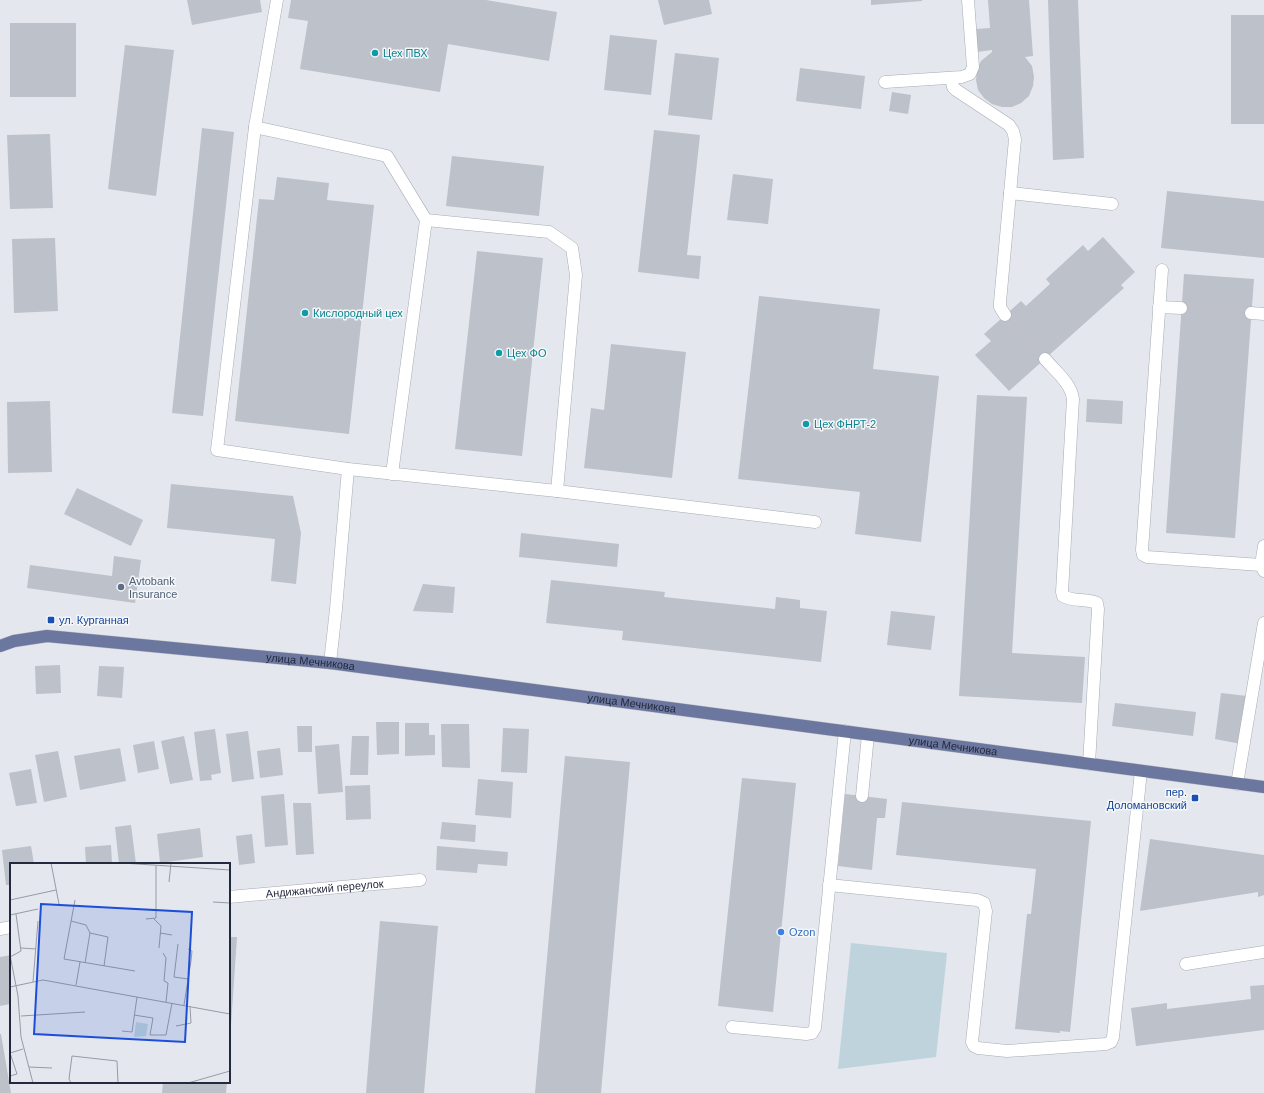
<svg xmlns="http://www.w3.org/2000/svg" width="1264" height="1093" viewBox="0 0 1264 1093" font-family="Helvetica,sans-serif">
<rect width="100%" height="100%" fill="#e4e7ed"/>
<path fill="#bed3dc" d="M851,943L947,953L936,1057L838,1069Z"/>
<path fill="#bcc1ca" d="M187,0H260L262,12L192,25Z
M291,0H486L557,12L549,61L448,44L440,92L300,69L308,21L288,18Z
M658,0H709L712,14L664,25Z
M871,0H922V1L871,5Z
M988,0H1029L1033,56L1025,57L1032,66L1034,77L1033,86L1029,96L1021,103L1012,107H1002L992,104L984,98L978,90L976,80L977,70L981,61L992,52V50L977,52L976,29L990,28Z
M1048,0H1078L1084,158L1053,160Z
M1231,15H1264V124H1231Z
M10,23H76V97H10Z
M610,35L657,40L651,95L604,90Z
M125,45L174,50L156,196L108,189Z
M675,53L719,58L712,120L668,115Z
M800,68L865,76L861,109L796,101Z
M892,92L911,95L908,114L889,111Z
M202,128L234,132L203,416L172,413Z
M654,130L700,135L687,255L701,256L699,279L638,272Z
M50,134L53,208L10,209L7,135Z
M452,156L544,166L539,216L446,206Z
M733,174L773,179L768,224L727,220Z
M277,177L329,183L327,200L374,205L349,434L235,421L259,199L274,200Z
M1167,191L1264,201V258L1161,248Z
M1103,237L1135,272L1121,285L1124,288L1009,391L975,355L991,341L984,334L1021,301L1026,306L1050,284L1046,279L1083,245L1088,251Z
M55,238L58,311L14,313L12,239Z
M477,251L543,258L522,456L455,449Z
M1184,274L1254,279L1235,538L1166,533Z
M759,296L880,309L873,369L939,376L921,542L855,534L860,492L738,479Z
M611,344L686,352L672,478L584,468L591,408L604,410Z
M977,395L1027,397L1012,653L1085,657L1082,703L959,696Z
M1087,399L1123,401L1122,424L1086,422Z
M50,401L52,472L8,473L7,402Z
M171,484L293,496L301,533L296,584L271,581L275,539L167,528Z
M77,488L143,520L131,546L64,514Z
M521,533L619,544L617,567L519,557Z
M114,556L141,560L135,603L27,588L30,565L112,576Z
M551,580L665,592L664,597L775,609L776,597L800,600V608L827,611L821,662L622,640L623,631L546,623Z
M423,584L455,587L453,613L413,611Z
M891,611L935,616L931,650L887,645Z
M60,665L61,693L36,694L35,666Z
M99,666L124,667L122,698L97,696Z
M1221,693L1247,696L1241,744L1215,739Z
M1115,703L1196,712L1193,736L1112,726Z
M376,722H399V754L377,755Z
M405,723H429V735H435V755L405,756Z
M441,724H469L470,768L442,767Z
M297,726H312V752H298Z
M503,728L529,729L527,773L501,772Z
M215,729L221,773L211,775L212,780L200,781L194,732Z
M248,731L254,779L232,782L226,734Z
M184,736L193,780L170,784L161,741Z
M352,736H369L368,775H350Z
M154,741L159,769L138,773L133,745Z
M339,744L343,792L318,794L315,746Z
M120,748L126,781L80,790L74,756Z
M280,748L283,775L260,778L257,751Z
M58,751L67,797L44,802L35,755Z
M565,756L630,762L601,1093H535Z
M31,769L37,803L16,806L9,773Z
M742,778L796,783L773,1012L718,1006Z
M478,779L513,782L511,818L475,815Z
M370,785L371,819L346,820L345,786Z
M284,794L288,845L265,847L261,796Z
M845,794L887,799L885,818H877L872,870L838,866Z
M902,802L1091,821L1070,1032L1060,1031V1033L1015,1029L1027,914H1031L1036,869L896,855Z
M293,803H311L314,854L296,855Z
M442,822L476,825L475,842L440,839Z
M131,825L136,864H119L115,827Z
M200,828L203,857L160,863L157,834Z
M252,834L255,863L239,865L236,836Z
M1150,839L1264,855V895L1258,897V892L1140,911Z
M111,845L112,864H86L85,847Z
M31,846L34,864H11V885H6L2,850Z
M437,846L508,852L507,866L478,864L477,873L436,870Z
M380,921L438,926L424,1093H366Z
M229,937H237L230,1040L229,1039Z
M11,955V1008H10V1004L0,1006V957Z
M1264,985V1030L1136,1046L1131,1008L1167,1003V1009L1251,999L1250,986Z
M0,1034H1L11,1093H0Z
M163,1082H227L226,1093H162Z"/>
<g fill="none" stroke-linecap="round" stroke-linejoin="round">
<path stroke="#bec1ca" stroke-width="12" stroke-dasharray="12 6" stroke-linecap="butt" d="M1181,308L1251,313
M1005,315L1045,359"/>
<g stroke="#a7abb5" stroke-width="13">
<g id="minor">
<path d="M277,0L255,127L217,450L348,469L557,491L815,522"/>
<path d="M951,78L953,87L956,90L1009,125L1013,131L1015,139L1000,302V307L1005,315"/>
<path d="M885,82L962,77L970,74L973,67L968,0"/>
<path d="M255,127L387,156L426,220L392,474"/>
<path d="M1010,193L1112,204"/>
<path d="M426,220L549,232L572,248L576,275L557,491"/>
<path d="M1162,270L1142,550L1143,555L1147,557L1261,565"/>
<path d="M1159,307L1181,308"/>
<path d="M1251,313L1264,314"/>
<path d="M1045,359C1055,371 1071,383 1073,399L1062,592L1063,596C1073,602 1086,598 1097,603L1098,609L1089,764"/>
<path d="M1264,546L1261,565L1264,571"/>
<path d="M330,663L336,609L348,469"/>
<path d="M1237,784L1264,623"/>
<path d="M862,796L868,735"/>
<path d="M829,885L977,900L984,903L986,911L972,1042L974,1046L978,1048L1007,1051L1106,1044L1111,1042L1113,1037L1141,771"/>
<path id="s1" d="M229,897L420,880"/>
<path d="M0,929L11,927"/>
<path d="M1186,964L1264,952"/>
<path d="M732,1027L806,1034L812,1033L815,1028L845,731"/>
</g>
</g>
<g stroke="#c2c3c9" stroke-width="13">
<g id="major">
<path id="s2" d="M0,646L14,641L47,636L330,663L1264,787"/>
</g>
</g>
<use href="#minor" stroke="#fff" stroke-width="12"/>
<use href="#major" stroke="#6b779f" stroke-width="12"/>
</g>
<g fill="#0f9aa8" stroke="#f4f7f9" stroke-width="1.5">
<circle cx="375" cy="53" r="4"/>
<circle cx="305" cy="313" r="4"/>
<circle cx="499" cy="353" r="4"/>
<circle cx="806" cy="424" r="4"/>
</g>
<circle fill="#5c6f8a" stroke="#f4f7f9" stroke-width="1.5" cx="121" cy="587" r="4"/>
<g fill="#1a4fb4" stroke="#f4f7f9" stroke-width="1.5">
<rect x="47" y="616" width="8" height="8" rx="2"/>
<rect x="1191" y="794" width="8" height="8" rx="2"/>
</g>
<circle fill="#3f7fe0" stroke="#f4f7f9" stroke-width="1.5" cx="781" cy="932" r="4"/>
<g text-anchor="middle" dominant-baseline="central" stroke-width="3" stroke-linejoin="round" paint-order="stroke">
<g font-size="11" fill="#0d838f" stroke="#f4f7f9" text-anchor="start">
<text x="383" y="53">Цех ПВХ</text>
<text x="313" y="313">Кислородный цех</text>
<text x="507" y="353">Цех ФО</text>
<text x="814" y="424">Цех ФНРТ-2</text>
</g>
<g font-size="11" fill="#4e5e75" stroke="#f4f7f9" text-anchor="start">
<text x="129" y="581">Avtobank<tspan x="129" dy="13">Insurance</tspan></text>
</g>
<g font-size="11" fill="#164399" stroke="#f4f7f9" text-anchor="start">
<text x="59" y="620">ул. Курганная</text>
<text x="1187" y="792" text-anchor="end">пер.<tspan x="1187" dy="13">Доломановский</tspan></text>
</g>
<g font-size="11" fill="#242a3d" stroke="#f4f7f9">
<text stroke="none"><textPath href="#s2" startOffset="313">улица Мечникова</textPath></text>
<text stroke="none"><textPath href="#s2" startOffset="637">улица Мечникова</textPath></text>
<text stroke="none"><textPath href="#s2" startOffset="961">улица Мечникова</textPath></text>
<text stroke="none"><textPath href="#s1" startOffset="96">Андижанский переулок</textPath></text>
</g>
<g font-size="11" fill="#366cbe" stroke="#f4f7f9" text-anchor="start">
<text x="789" y="932">Ozon</text>
</g>
</g>
<g transform="translate(10 863)">
<rect width="220" height="220" fill="#e4e7ed"/>
<path d="M126,159L138,161L136,173L124,174Z" fill="#bed3dc"/>
<path fill="none" stroke="#979ba7" stroke-width="1" d="M41,0L49,41M112,0L220,7M159,19L161,0M0,37L46,27M65,37L54,96L125,108M203,39L220,40M0,52L28,46M136,56L146,55V3M144,56L151,63L149,85M61,58L76,62L80,70L75,100M80,70L98,74L94,103M150,70L162,72M168,81L164,114L178,116M11,85L26,86M153,90L156,95L154,118L158,120L156,139M0,92L8,133L11,174L23,220M0,94L11,88L6,51M23,119L28,58M66,122L70,99M0,124L33,117L220,151M174,142L181,98L182,88L178,86M124,152L143,155L140,172H156L162,140M11,153L75,149M166,163L181,160L180,143M112,168L122,169L127,134M0,190L7,211L0,213M0,190L13,186M19,204L42,205M25,220H45M61,220L59,216L62,193L107,198L108,220M178,220L220,208"/>
<path fill="#1d4ed8" fill-opacity="0.15" stroke="#1d4ed8" stroke-width="2" d="M31,41L182,49L175,179L24,171Z"/>
<rect width="220" height="220" fill="none" stroke="#242a3d" stroke-width="2"/>
</g>
</svg>
